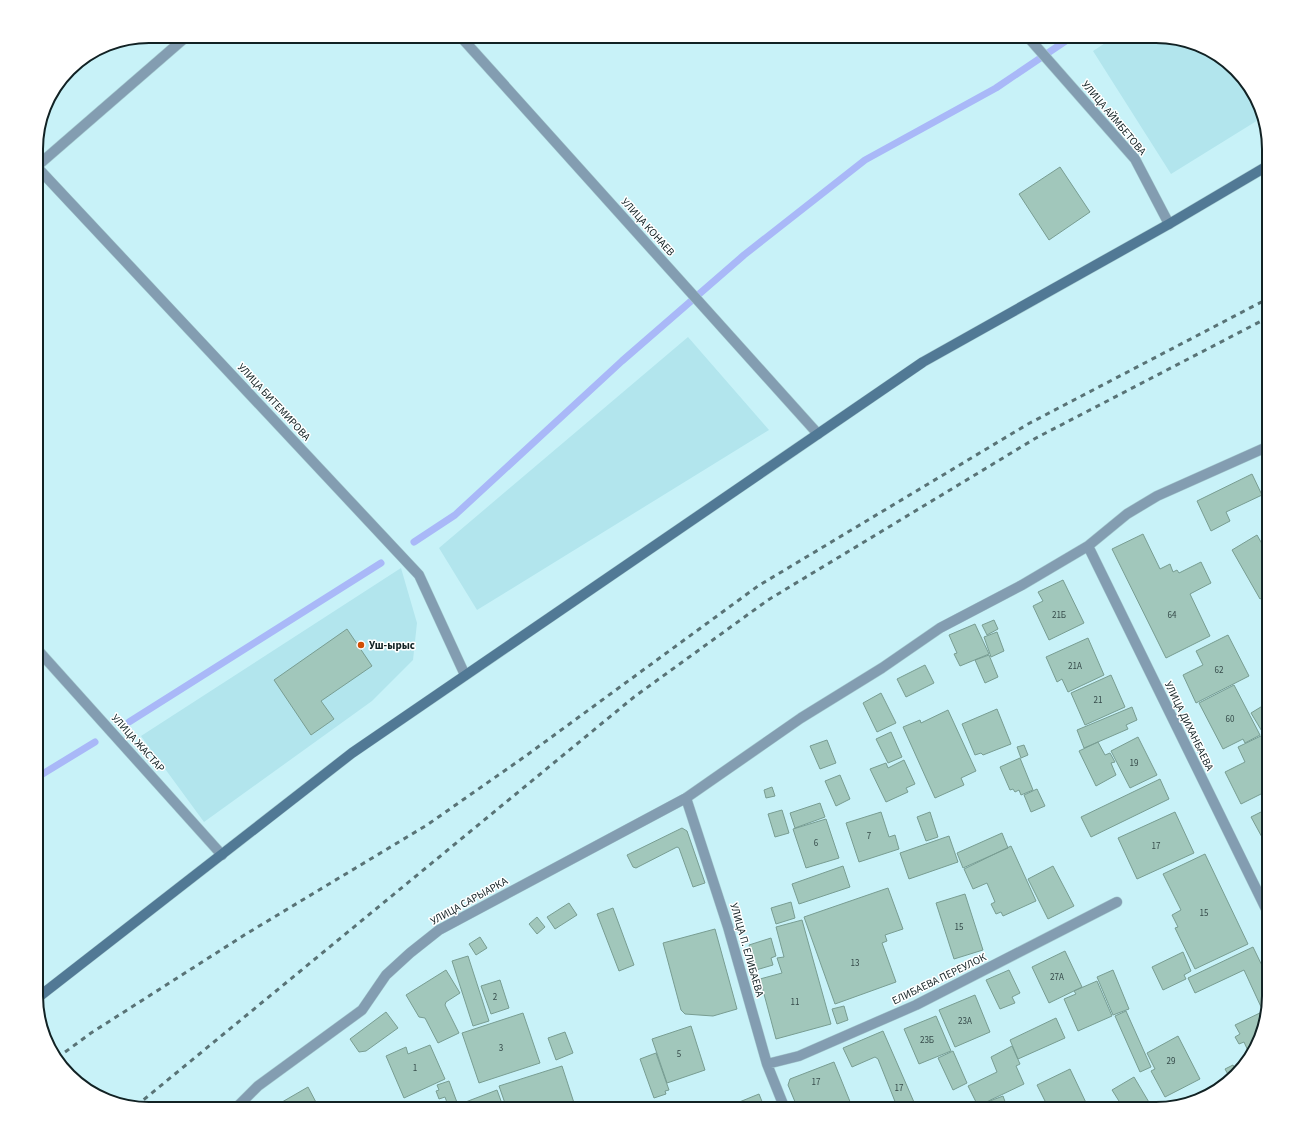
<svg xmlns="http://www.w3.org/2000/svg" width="1305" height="1145" viewBox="0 0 1305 1145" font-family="'Source Sans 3',sans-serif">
<rect width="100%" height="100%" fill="#c8f2f8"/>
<path fill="#b2e5ed" d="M1116,36H1156L1200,45L1236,69L1260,105L1263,117L1171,174L1093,51Z
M688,337L769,430L477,610L439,548Z
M401,568L417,623L413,660L372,701L204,822L141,736Z"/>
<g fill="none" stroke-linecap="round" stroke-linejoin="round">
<path stroke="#a9b8f8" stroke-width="7" d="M414,542L455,515L622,361L744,255L865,160L996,88L1073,36
M129,722L381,563
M36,778L95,742"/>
</g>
<path fill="#a1c7bb" stroke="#789d92" d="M1060,167L1090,212L1049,240L1019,194Z
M1252,474L1262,495L1226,512L1230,521L1211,531L1197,501Z
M1143,534L1160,569L1170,564L1173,572L1177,570L1179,573L1201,562L1211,583L1190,594L1210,636L1166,658L1112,549Z
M1257,535L1269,556V594L1260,599L1232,550Z
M1063,580L1084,623L1049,640L1033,606L1043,601L1038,592Z
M994,620L998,629L987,635L982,625Z
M975,624L989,654L960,666L954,654L957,653L949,635Z
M347,629L372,666L321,701L334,719L311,735L274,680Z
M997,632L1004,651L991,657L984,637Z
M1228,635L1249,676L1196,703L1183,675L1203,665L1196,651Z
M1088,638L1104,675L1068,692L1062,679L1057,682L1046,657Z
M989,655L998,677L985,683L975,660Z
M925,665L934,683L906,697L897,679Z
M1111,675L1125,707L1085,725L1071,693Z
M1234,685L1260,735L1245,743L1243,739L1223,749L1199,703Z
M881,693L896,723L877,732L863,703Z
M1269,702V729L1263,733L1251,713Z
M1132,707L1137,720L1126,725L1128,729L1084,748L1077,730Z
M997,709L1011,744L983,755L981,753L975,755L962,724Z
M948,710L976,771L961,778L964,785L935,798L903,727L920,720L921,723Z
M891,732L902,757L888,763L876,739Z
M1267,733L1269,790L1241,804L1225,772L1245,762L1238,747Z
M1138,737L1157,775L1130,788L1111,751Z
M827,740L836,763L820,769L810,746Z
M1098,742L1105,755L1110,753L1115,762L1111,763L1116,775L1096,786L1079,751Z
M1024,745L1028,755L1021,758L1017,747Z
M1020,758L1033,790L1021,795L1019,790L1015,792L1013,789L1010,790L1000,767Z
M904,760L915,784L906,788L908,792L886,802L870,769L886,763L888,768Z
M840,775L850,799L836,806L825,781Z
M1160,779L1169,799L1091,837L1081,817Z
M772,787L775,796L766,798L764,790Z
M1037,789L1045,806L1031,812L1024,795Z
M820,803L825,817L795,828L790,813Z
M1269,808V850L1251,817Z
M782,810L789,833L775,837L768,814Z
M881,812L889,837L895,835L899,849L859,862L846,823Z
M930,812L938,837L926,841L917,817Z
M1175,812L1194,853L1137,879L1118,838Z
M826,819L839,858L806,868L793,829Z
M682,828L687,831L705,883L693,887L679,848L677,847L636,868L633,867L627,855Z
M1002,833L1008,848L963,868L957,853Z
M949,836L958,862L909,879L900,853Z
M1011,846L1036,901L1003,916L1001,912L996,914L991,904L995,902L987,883L973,889L964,869Z
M1205,854L1248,944L1195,969L1175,928L1178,927L1172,915L1181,910L1163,874Z
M843,866L850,887L799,904L792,884Z
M1053,866L1074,906L1048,919L1028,879Z
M888,888L903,929L885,935L887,941L882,943L896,982L835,1004L804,917Z
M965,894L983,950L954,959L936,903Z
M791,902L795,918L776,924L771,908Z
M569,903L577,915L555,929L547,917Z
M613,908L634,965L619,971L597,914Z
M537,917L545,927L537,934L529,924Z
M802,920L831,1024L776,1039L760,979L782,973L777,958L784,957L776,927Z
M715,929L737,1009L713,1016L685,1014L681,1010L663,943Z
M480,937L487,948L476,955L469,944Z
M771,938L776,956L771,958L773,965L756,970L749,945Z
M1253,947L1269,980V1003L1267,1012L1262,1009L1244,970L1195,993L1188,978Z
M1065,951L1082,987L1049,1003L1032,967Z
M1183,952L1191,971L1184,975L1186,979L1163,990L1152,967Z
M468,956L489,1021L473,1026L452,961Z
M446,970L460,993L446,1002L445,1005L459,1033L438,1043L425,1018L419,1017L406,995Z
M1009,970L1020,993L1012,997L1015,1003L1000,1009L986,980Z
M1113,970L1129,1009L1113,1015L1097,977Z
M500,980L509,1008L491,1014L481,986Z
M1097,981L1112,1016L1078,1031L1064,999L1076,994L1074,991Z
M975,995L990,1032L955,1047L939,1010Z
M844,1006L848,1020L837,1024L832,1009Z
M1126,1011L1151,1067L1140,1072L1115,1016Z
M1264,1011L1266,1013L1260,1040L1252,1051L1249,1053L1244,1042L1239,1044L1235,1037L1240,1034L1235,1025Z
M386,1012L398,1028L366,1051L359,1052L350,1039Z
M523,1013L540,1063L479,1083L462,1033Z
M936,1016L951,1051L919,1064L904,1029Z
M1056,1018L1065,1038L1018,1059L1010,1040Z
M691,1026L705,1070L667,1083L652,1039Z
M883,1031L917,1109H898L878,1059L875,1057L852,1067L843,1048Z
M565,1032L573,1053L556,1060L548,1038Z
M1178,1036L1200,1079L1165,1097L1151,1071L1155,1069L1147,1053Z
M430,1045L445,1079L404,1098L386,1056L406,1047L408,1054Z
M1012,1046L1020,1064L1016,1066L1024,1084L978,1106L968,1086L997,1072L991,1057Z
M953,1051L967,1083L953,1090L938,1058Z
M656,1053L669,1090L665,1091L666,1094L654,1098L640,1059Z
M834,1062L853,1109H798L788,1085L790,1079Z
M1233,1065L1238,1073L1230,1078L1225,1069Z
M562,1066L576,1109H507L499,1086Z
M1070,1069L1089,1109H1049L1037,1085Z
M1134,1077L1150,1104L1142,1109H1124L1112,1090Z
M449,1081L458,1105L449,1108L445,1097L439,1099L436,1091L439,1090L437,1085Z
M308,1087L319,1108L270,1109Z
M497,1090L504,1109H465L463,1103Z
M759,1094L765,1109H728L727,1107Z
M1003,1096L1007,1107L1001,1109H984L982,1104Z"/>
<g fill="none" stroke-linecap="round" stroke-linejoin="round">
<g stroke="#a7cdd2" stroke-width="11">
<path id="minor" d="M460,36L818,434
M1027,36L1135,159L1169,224
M36,166L419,575L465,675
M36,167L187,36
M1088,546L1269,915
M36,648L222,855
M686,798L728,927L767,1064L785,1109
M767,1064L799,1056L916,1005L1117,902
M235,1109L258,1086L362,1010L386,975L410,953L439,930L686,798L801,718L882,668L940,628L1022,585L1088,546L1127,514L1157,496L1269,446"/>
</g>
<g stroke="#a7cdd2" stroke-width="11">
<path id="secondary" d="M36,999L352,753L923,362L1169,224L1269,165"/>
</g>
<use href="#minor" stroke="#839db1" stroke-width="10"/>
<use href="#secondary" stroke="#517995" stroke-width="10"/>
<path stroke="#597376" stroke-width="3" stroke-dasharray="5 5" stroke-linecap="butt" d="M57,1058L91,1033L246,934L427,825L527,755L758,586L1028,424L1269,298
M136,1106L634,697L768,600L1036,438L1269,317"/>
</g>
<circle fill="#d24e03" stroke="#fff" stroke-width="1.5" cx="361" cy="645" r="4"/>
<g text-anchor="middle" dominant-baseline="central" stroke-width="3" stroke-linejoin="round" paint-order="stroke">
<g font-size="9" fill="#364b4a">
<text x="1059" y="615">21Б</text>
<text x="1172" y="615">64</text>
<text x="1075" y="666">21А</text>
<text x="1219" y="670">62</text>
<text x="1098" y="700">21</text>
<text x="1230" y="719">60</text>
<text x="1134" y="763">19</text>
<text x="869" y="836">7</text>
<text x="816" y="843">6</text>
<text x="1156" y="846">17</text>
<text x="1204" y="913">15</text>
<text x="959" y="927">15</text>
<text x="855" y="963">13</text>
<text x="1057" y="977">27А</text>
<text x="495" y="997">2</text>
<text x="795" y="1002">11</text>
<text x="965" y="1021">23А</text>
<text x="927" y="1040">23Б</text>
<text x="501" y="1048">3</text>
<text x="679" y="1054">5</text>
<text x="1171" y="1061">29</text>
<text x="415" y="1068">1</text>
<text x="816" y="1082">17</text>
<text x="899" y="1088">17</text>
</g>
<g font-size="11" fill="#122224" stroke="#fff">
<text transform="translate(1114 118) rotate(50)">УЛИЦА АЙМБЕТОВА</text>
<text transform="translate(648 227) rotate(48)">УЛИЦА КОНАЕВ</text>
<text transform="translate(274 402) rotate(47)">УЛИЦА БИТЕМИРОВА</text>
<text transform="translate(1189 726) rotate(64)">УЛИЦА ДИХАНБАЕВА</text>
<text transform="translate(138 743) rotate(48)">УЛИЦА ЖАСТАР</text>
<text transform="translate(469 901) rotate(-29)">УЛИЦА САРЫАРКА</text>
<text transform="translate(747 950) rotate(74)">УЛИЦА П. ЕЛИБАЕВА</text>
<text transform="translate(939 979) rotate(-26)">ЕЛИБАЕВА ПЕРЕУЛОК</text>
</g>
<g font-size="11" font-weight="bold" fill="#122224" stroke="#fff" text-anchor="start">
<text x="369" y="645">Уш-ырыс</text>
</g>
</g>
<path d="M0 0H1305V1145H0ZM149 43H1156A106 106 0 0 1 1262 149V996A106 106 0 0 1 1156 1102H149A106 106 0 0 1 43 996V149A106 106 0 0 1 149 43Z" fill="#fff" fill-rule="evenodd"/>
<path fill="none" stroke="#122224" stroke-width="2" d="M149 43H1156A106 106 0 0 1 1262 149V996A106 106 0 0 1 1156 1102H149A106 106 0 0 1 43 996V149A106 106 0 0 1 149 43Z"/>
</svg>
